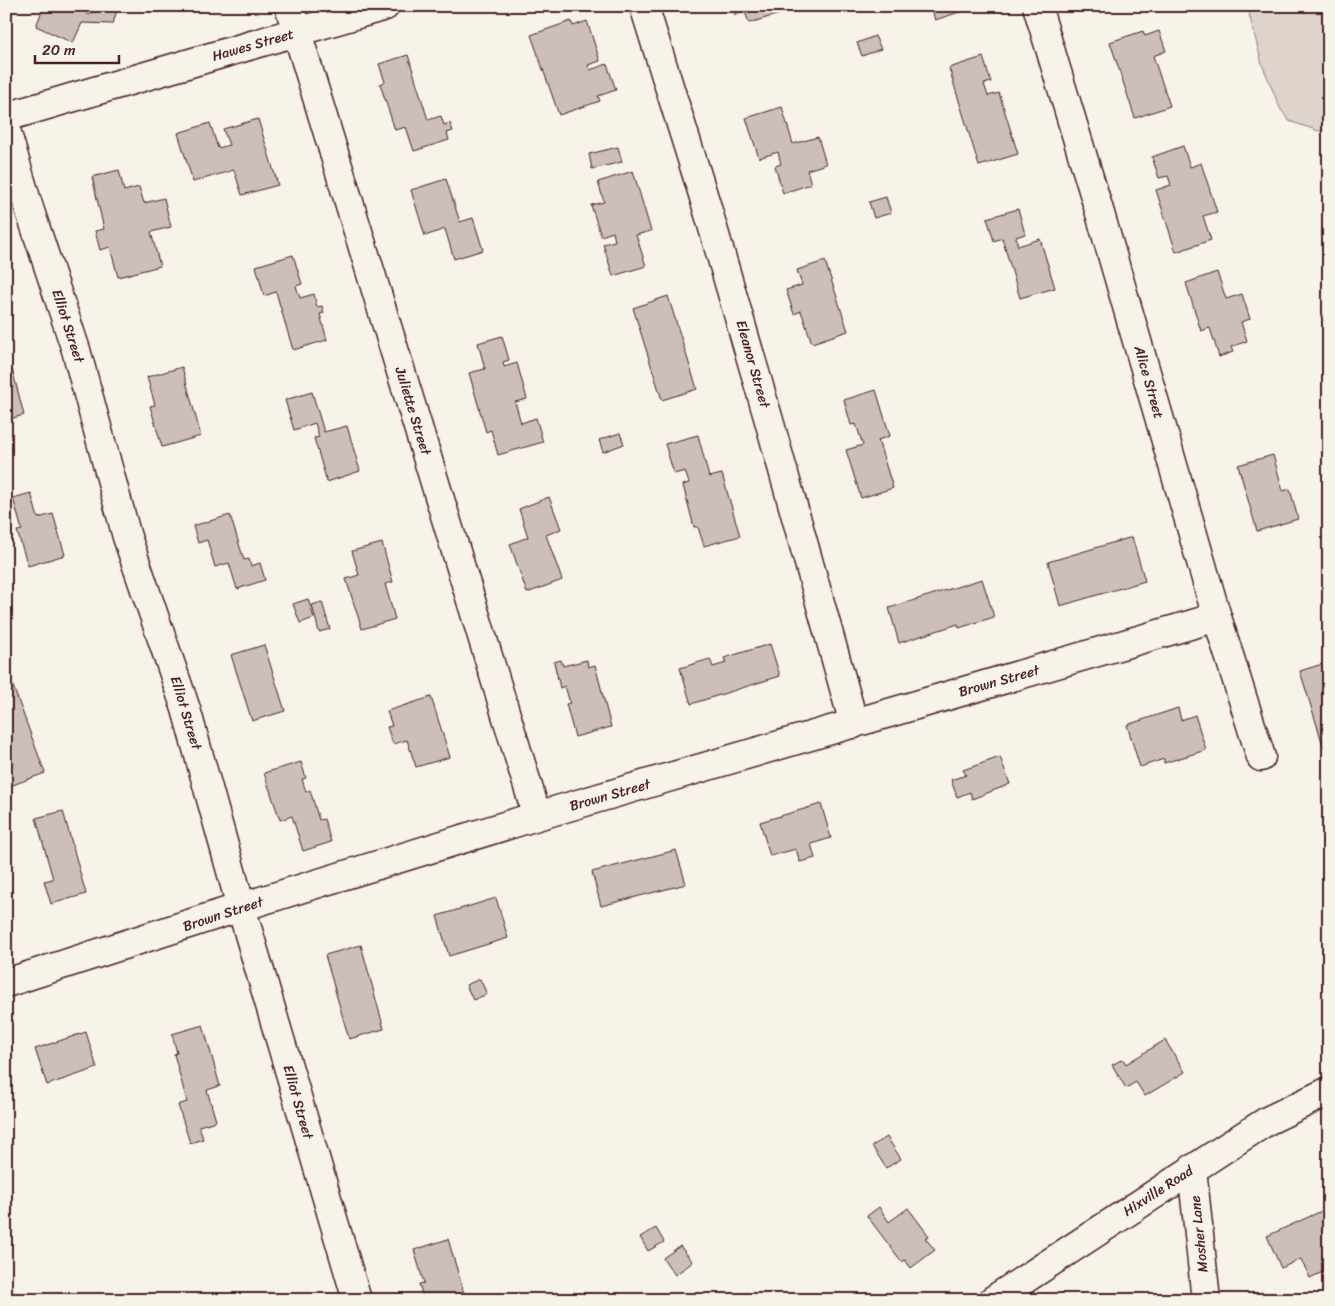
<svg xmlns="http://www.w3.org/2000/svg" width="1335" height="1306" viewBox="0 0 1335 1306" font-family="Sriracha,sans-serif">
<rect width="100%" height="100%" fill="#f7f3e8"/>
<filter id="ink" filterUnits="userSpaceOnUse"><feTurbulence type="fractalNoise" baseFrequency=".02" numOctaves="2"/><feDisplacementMap in="SourceGraphic" scale="10" xChannelSelector="R" yChannelSelector="G"/><feConvolveMatrix kernelMatrix="1 2 1 2 8 2 1 2 1" color-interpolation-filters="sRGB"/></filter>
<g filter="url(#ink)">
<path fill="#ded4cc" stroke="#947a7c" d="M1247,6H1329V130L1319,131L1289,121L1280,108L1262,64Z"/>
<path fill="#ccbfb9" stroke="#4a1f2b" d="M44,6H70L90,15L92,10L96,12L97,6H118L113,24L82,23L73,43L36,26Z
M733,6H781L783,13L749,23L745,12L735,15Z
M931,6H971L972,8L935,20Z
M1205,6H1235V10L1205,11Z
M571,21L573,26L587,21L600,61L588,65L590,70L607,64L616,90L598,96L600,101L559,115L531,35Z
M1143,31L1145,36L1159,31L1166,51L1153,56L1170,106L1135,118L1110,42Z
M875,36L881,49L862,56L857,43Z
M408,55L428,120L441,116L444,125L450,123L453,131L447,133L449,140L414,151L406,127L395,130L380,84L385,82L379,64Z
M983,57L991,82L984,84L988,96L999,93L1018,154L979,166L949,68Z
M782,107L793,144L818,137L826,164L807,170L811,184L783,193L775,166L781,164L778,152L759,158L746,118Z
M258,119L278,185L242,195L234,170L193,182L178,133L210,123L218,148L229,145L223,129Z
M1183,146L1190,167L1201,163L1217,212L1203,216L1211,240L1176,252L1156,190L1171,185L1168,176L1159,178L1152,157Z
M618,147L622,162L592,169L589,154Z
M119,170L124,191L139,187L144,203L164,198L171,227L151,232L160,266L118,277L110,247L100,250L95,231L104,229L92,177Z
M633,171L651,231L636,235L646,266L613,276L603,244L615,241L613,232L601,236L591,205L604,202L598,182Z
M446,179L460,222L473,218L483,250L454,259L445,229L425,236L411,190Z
M886,197L891,213L874,218L869,202Z
M1018,209L1025,234L1016,237L1018,246L1040,239L1055,288L1020,298L1002,238L994,241L987,218Z
M293,255L302,284L296,286L300,298L314,294L317,307L322,306L324,313L320,314L327,340L293,350L276,292L264,296L256,266Z
M825,261L848,331L812,343L801,311L794,314L786,290L802,285L797,270Z
M1217,272L1226,299L1242,294L1250,319L1241,322L1247,341L1231,347L1233,352L1219,357L1210,328L1201,331L1186,283Z
M668,296L697,389L662,400L633,308Z
M502,336L509,360L503,362L504,367L517,363L527,399L515,402L521,423L536,418L543,442L498,455L491,430L486,432L469,373L485,369L478,343Z
M182,367L201,436L162,447L150,406L155,405L147,377Z
M12,369L24,415L6,420V370Z
M876,390L890,436L878,440L893,488L861,498L846,450L863,445L856,424L851,425L844,400Z
M312,392L324,432L347,426L360,471L327,482L314,438L319,437L315,423L294,430L285,400Z
M620,433L624,444L603,452L599,440Z
M698,435L709,477L722,474L740,536L704,546L698,527H694L683,485L689,483L685,471L674,474L665,444Z
M1273,455L1283,491L1290,489L1298,519L1257,531L1238,465Z
M31,493L38,518L53,514L65,555L28,566L17,531L22,530L13,498Z
M549,497L561,529L546,535L562,580L527,593L510,544L528,537L519,509Z
M230,515L244,560L249,559L251,566L260,563L265,580L237,589L229,563L215,567L207,540L198,543L193,526Z
M1132,537L1145,581L1060,606L1048,562Z
M382,543L393,582L385,584L395,619L362,629L346,579L359,575L352,551Z
M982,579L994,617L959,628L958,624L899,643L889,608Z
M308,599L314,618L300,623L293,604Z
M322,602L330,629L319,632L312,605Z
M770,644L780,676L691,704L680,668L710,659L713,667L726,663L724,658Z
M264,645L285,711L252,721L231,655Z
M561,660L563,666L587,660L588,667L595,665L611,727L575,737L566,704L570,703L565,686L560,688L554,662Z
M1329,662V747L1324,748L1300,671Z
M7,670L45,773L10,786L6,776Z
M431,697L450,757L416,767L407,740L393,744L387,727L392,726L387,711Z
M1178,708L1181,720L1195,715L1206,750L1164,763V759L1140,767L1127,725Z
M1000,757L1010,784L972,799L970,792L957,797L951,780L966,775L963,770Z
M301,762L306,778L302,779L306,792L310,790L319,820L324,819L331,842L303,851L292,816L280,820L264,773Z
M821,804L831,838L811,844L815,858L800,862L796,849L770,856L760,822Z
M63,811L86,894L51,904L44,881L53,879L36,818Z
M676,850L686,884L601,906L592,872Z
M496,898L508,938L449,956L437,916Z
M361,945L384,1029L349,1039L325,955Z
M480,979L487,994L473,1000L466,985Z
M203,1025L220,1086L207,1090L216,1121L199,1126L203,1139L190,1143L178,1105L187,1102L174,1054L177,1053L172,1034Z
M86,1032L97,1068L47,1085L35,1049Z
M1165,1040L1185,1072L1145,1096L1136,1082L1126,1088L1112,1065L1123,1059L1126,1064Z
M887,1137L901,1159L886,1168L872,1146Z
M879,1207L889,1222L908,1208L929,1236L925,1238L935,1250L911,1268L905,1260L902,1262L867,1216Z
M1328,1208L1329,1269L1310,1278L1301,1259L1281,1268L1267,1236Z
M656,1228L664,1242L648,1251L640,1237Z
M448,1239L466,1300H424L419,1284L424,1283L414,1250Z
M680,1246L693,1262L675,1275L663,1258Z"/>
<g fill="none" stroke-linecap="round" stroke-linejoin="round">
<g stroke="#4a1f2b" stroke-width="31">
<path id="minor" d="M289,6L537,816
M644,6L706,204L770,424L854,724
M1037,6L1099,210L1217,617L1261,757
M6,117L385,6
M6,130L28,205L76,350L127,537L186,709L241,907L357,1300
M6,983L241,907L537,816L1217,617
M1192,1169L1206,1300
M993,1300L1242,1137L1267,1121L1329,1091"/>
</g>
<use href="#minor" stroke="#f7f3e8" stroke-width="28"/>
</g>
</g>
<g text-anchor="middle" dominant-baseline="central" stroke-width="4" stroke-linejoin="round" paint-order="stroke">
<g font-size="14" fill="#4a1f2b" stroke="#f7f3e8">
<text transform="translate(253 45) rotate(-16)">Hawes Street</text>
<text transform="translate(68 326) rotate(72)">Elliot Street</text>
<text transform="translate(753 364) rotate(74)">Eleanor Street</text>
<text transform="translate(1149 382) rotate(74)">Alice Street</text>
<text transform="translate(413 411) rotate(73)">Juliette Street</text>
<text transform="translate(999 681) rotate(-16)">Brown Street</text>
<text transform="translate(186 713) rotate(73)">Elliot Street</text>
<text transform="translate(610 795) rotate(-16)">Brown Street</text>
<text transform="translate(223 914) rotate(-18)">Brown Street</text>
<text transform="translate(298 1102) rotate(74)">Elliot Street</text>
<text transform="translate(1158 1191) rotate(-33)">Hixville Road</text>
<text transform="translate(1199 1234) rotate(-96)">Mosher Lane</text>
</g>
</g>
<rect width="1335" height="1306" fill="none" stroke="#f7f3e8" stroke-width="25"/>
<rect x="12" y="12" width="1310" height="1281" fill="none" stroke="#4a1f2b" stroke-width="2" filter="url(#ink)"/>
<path d="M35 55v8h84v-8" fill="none" stroke="#4a1f2b" stroke-width="2.5"/>
<text x="42" y="55" font-size="15" fill="#4a1f2b" stroke="#f7f3e8" stroke-width="4" paint-order="stroke">20 m</text>
</svg>
